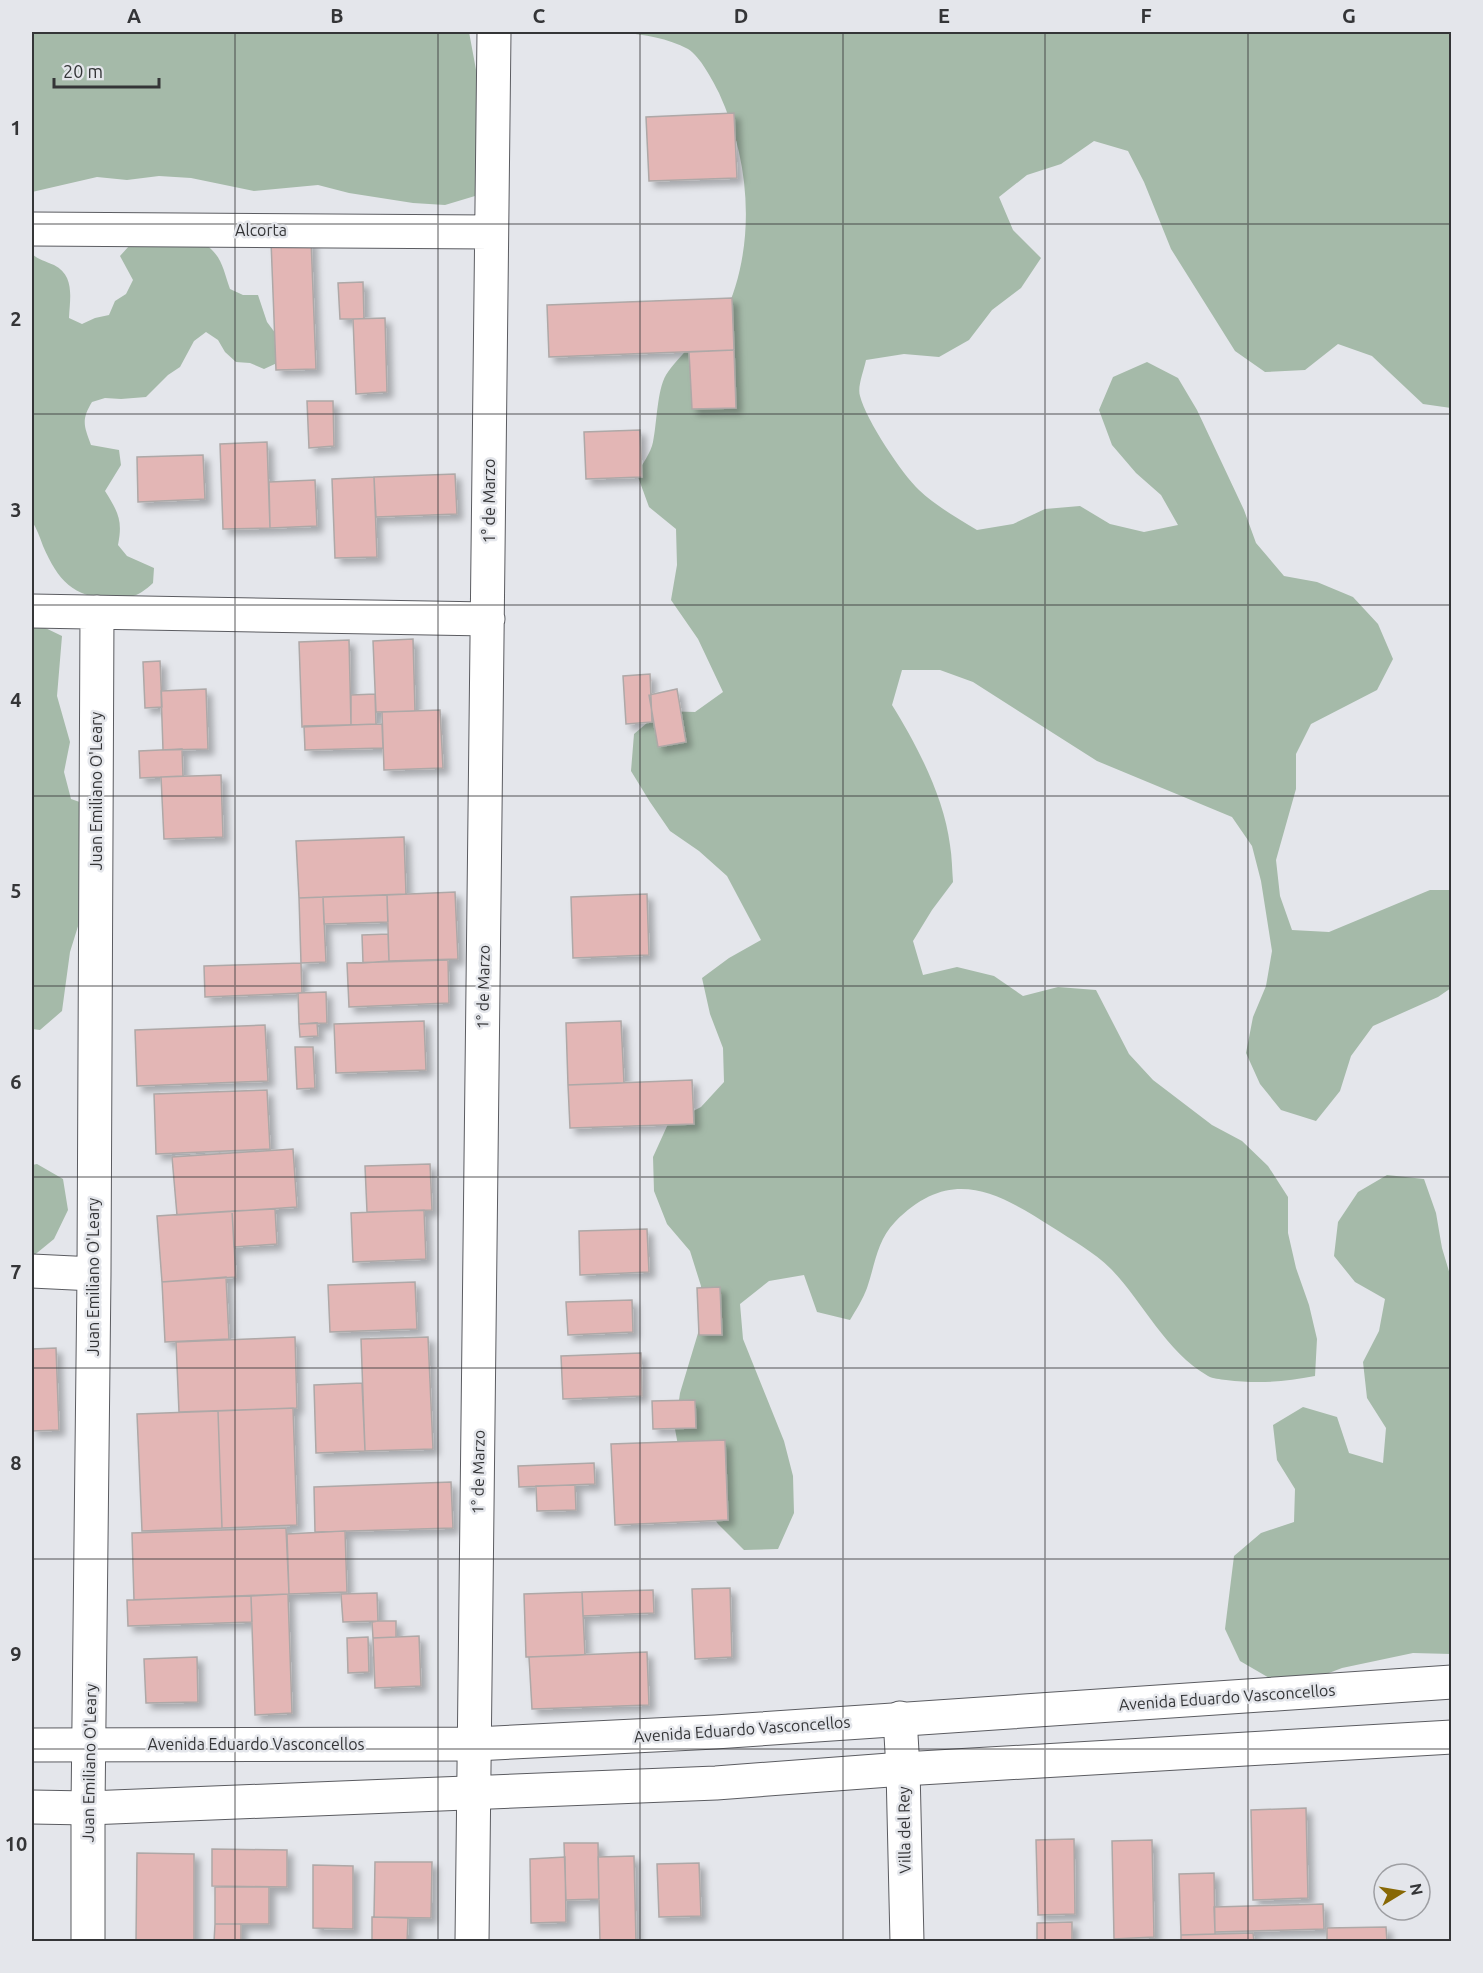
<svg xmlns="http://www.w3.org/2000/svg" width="1483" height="1973" viewBox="0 0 1483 1973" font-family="Ubuntu,sans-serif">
<defs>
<filter id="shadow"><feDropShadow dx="5.5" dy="5.5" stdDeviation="3" flood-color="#0004"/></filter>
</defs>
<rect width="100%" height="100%" fill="#e4e6eb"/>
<path fill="#a5baa9" d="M32,32H469L495,172L475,196L445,205L413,203L349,193L318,185L254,191L191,178L159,176L127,180L97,177L32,192Z
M622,32H1451V408L1423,404L1372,356L1338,344L1305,370L1265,372L1235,351L1171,249L1144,182L1128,151L1094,141L1061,164L1027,175L999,197L1013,230L1041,258L1021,288L992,310L969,340L939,357L904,354L866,360C864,370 857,387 860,396C866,420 902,474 919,490C936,506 957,518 977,530L1013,524L1045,509L1080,506L1110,524L1144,532L1178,525L1161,495L1136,473L1112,445L1099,410L1113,377L1147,362L1178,378L1197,410L1244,510L1256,543L1284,576L1317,582L1353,597L1378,624L1393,659L1377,690L1311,724L1296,754V789L1276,860L1280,896L1292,930L1329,932L1430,890H1451V988L1438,997L1373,1026L1351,1056L1340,1091L1316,1121L1281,1110L1260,1084L1246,1053L1253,1017L1266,986L1272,951L1261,881L1252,846L1232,817L1097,761L973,682L940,670H902L892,705C917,745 944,797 950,845C952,857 952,869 953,882L932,910L913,941L923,975L957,967L994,976L1023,996L1058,987L1096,990L1129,1054L1153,1080L1212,1125L1242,1141L1268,1166L1288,1197V1233L1296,1268L1309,1305L1317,1339L1315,1376C1284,1382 1258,1384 1226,1380C1220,1379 1213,1379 1208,1376C1165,1351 1144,1303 1111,1269C1094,1252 1072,1240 1052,1227C996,1191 950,1166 895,1222C877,1240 875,1265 867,1288C863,1299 856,1310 850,1320L817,1312L804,1275L769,1281L740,1304L743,1339L784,1441L793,1476L794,1513L778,1549L744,1550L718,1524L697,1494L681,1462L675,1429L680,1393L702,1320L701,1286L690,1251L667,1224L654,1191L653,1157L668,1124L701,1107L724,1082L723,1048L710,1014L702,978L729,958L761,940L727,876L699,851L670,831L650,802L631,771L634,734L661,711L695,712L723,692L698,639L671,600L677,565L676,529L649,507L637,474C642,464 651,453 653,442C657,424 657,390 666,375C672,365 684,353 692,344C701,335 718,329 723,318C757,248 751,162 719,93C713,81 700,56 688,49C668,38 644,35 622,32Z
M199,240C222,254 222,266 230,289L243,295H258L267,322L276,334L277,363L264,369L250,363L236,362L225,352L218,340L206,332L194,341L180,367L168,375L146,397L121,399L105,398L92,402C81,420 84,426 91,445L119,450L121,465L105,491C118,512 123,520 118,545L127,556L154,568L153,583C138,597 131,598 111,598C73,598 58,580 43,546C40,538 37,529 32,521V254C39,260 45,261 54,265C75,276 70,297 69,318L82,324L95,318L109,315L115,301L126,294L133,280L120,256L129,246Z
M35,623L62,636L57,696L70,742L64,772L71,799L100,809L79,923L70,952L62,1011L40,1030L32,1029V624Z
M37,1164L63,1179L68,1210L54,1239L32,1257V1165Z
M1387,1175L1424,1179L1436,1213L1442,1248L1451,1278V1654L1413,1653L1342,1668L1308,1681L1271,1679L1240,1661L1225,1629L1234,1556L1261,1533L1294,1522L1295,1489L1277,1460L1273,1425L1303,1407L1337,1417L1349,1453L1383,1463L1386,1428L1367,1398L1363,1362L1379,1331L1385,1299L1355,1282L1334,1256L1338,1222L1358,1192Z"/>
<path fill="#e3b6b5" stroke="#aea8a7" stroke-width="1.5" filter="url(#shadow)" d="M734,113L737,178L649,181L646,117Z
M311,239L316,369L276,370L271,241Z
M363,282L364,319H340L338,283Z
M732,298L734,350L549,357L547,305Z
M385,318L387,392L356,394L353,319Z
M734,350L736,408L692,409L689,352Z
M307,401H333L334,446L309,448Z
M640,430L642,477L586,479L584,432Z
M267,442L270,528L223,529L220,444Z
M203,455L205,499L138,502L137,457Z
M455,474L457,514L376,517L374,477Z
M374,477L377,557L335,558L332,479Z
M315,480L317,526L270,528L269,482Z
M413,639L415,711L376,712L373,641Z
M349,640L351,725L302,727L299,642Z
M160,661L162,707L145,708L143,662Z
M650,674L652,722L626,724L623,676Z
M206,689L208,749L163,750L161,691Z
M677,689L686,742L658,747L649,695Z
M375,694L376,724L351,725V695Z
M440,710L443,768L384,770L382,712Z
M382,724L383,748L305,750L304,726Z
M182,749L183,776L140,778L139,751Z
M221,775L223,837L164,839L161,777Z
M404,837L406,894L299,898L296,841Z
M455,892L458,959L389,961L387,895Z
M647,894L649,955L573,958L571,897Z
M387,895L388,922L324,924L323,897Z
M323,897L326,962L301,963L299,898Z
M388,934L389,961L363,963L362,935Z
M448,960L449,1003L349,1007L347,963Z
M301,963L302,993L205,997L204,966Z
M326,992L327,1023L299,1024L298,993Z
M424,1021L426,1070L336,1073L334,1024Z
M621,1021L624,1083L568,1085L566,1023Z
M317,1023L318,1036L300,1037L299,1024Z
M265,1025L268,1081L137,1086L135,1030Z
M295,1047H313L315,1088L297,1089Z
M692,1080L694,1124L570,1128L568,1085Z
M267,1090L270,1149L156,1154L154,1094Z
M293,1149L297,1207L177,1215L172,1157Z
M430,1164L432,1210L367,1212L365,1166Z
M275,1209L277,1244L234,1247L232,1211Z
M424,1210L426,1259L353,1262L351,1213Z
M232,1211L236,1277L162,1282L157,1216Z
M647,1229L649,1272L580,1275L579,1231Z
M226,1277L229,1339L165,1342L162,1282Z
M415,1282L417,1329L330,1332L328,1285Z
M720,1287L722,1335H699L697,1288Z
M632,1300L633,1332L568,1335L566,1302Z
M295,1337L297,1408L179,1412L176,1342Z
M428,1337L433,1449L365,1451L361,1339Z
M56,1348L59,1430L32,1431V1349Z
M641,1353L642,1396L563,1399L561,1356Z
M362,1383L365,1451L316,1453L314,1385Z
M695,1400L696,1428L653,1429L652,1401Z
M293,1408L297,1525L222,1528L218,1411Z
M218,1411L222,1528L142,1531L137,1414Z
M725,1440L728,1520L615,1525L611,1444Z
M594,1463L595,1484L519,1487L518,1466Z
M451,1482L453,1528L315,1532L314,1487Z
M575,1485L576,1510L537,1511L536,1486Z
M286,1528L289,1594L134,1600L132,1533Z
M345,1531L347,1592L289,1594L287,1534Z
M730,1588L732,1657L695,1659L692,1589Z
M653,1590L654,1613L583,1616L582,1592Z
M582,1592L585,1655L526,1657L524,1594Z
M377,1593L378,1621L343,1622L341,1594Z
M288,1594L292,1713L255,1715L251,1596Z
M251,1596L252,1622L128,1626L127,1600Z
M378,1621H396V1637L373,1638L372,1622Z
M419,1636L421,1686L375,1688L373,1638Z
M368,1637L369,1672L348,1673L347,1638Z
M647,1652L649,1705L532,1709L529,1657Z
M197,1657L198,1702L146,1703L144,1659Z
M1306,1808L1308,1898L1253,1900L1251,1810Z
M1074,1839L1075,1914L1038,1915L1036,1840Z
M1152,1840L1154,1937L1114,1939L1112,1841Z
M564,1843H598L599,1899L566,1900Z
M212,1849L287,1850V1887L212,1886Z
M137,1853L194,1854V1942H136Z
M634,1856L636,1942H600L598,1857Z
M565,1857L566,1922L531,1923L530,1859Z
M375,1862H432L431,1918L374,1917Z
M699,1863L701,1916L659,1917L657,1864Z
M313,1865L353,1866V1929L313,1928Z
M1214,1873L1215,1934L1181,1935L1179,1874Z
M215,1887H269V1924H215Z
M1323,1904L1324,1929L1215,1932L1214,1907Z
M372,1917L408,1918L407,1942H372Z
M1072,1922V1942H1037V1923Z
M215,1924H241V1942H214Z
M1386,1927L1387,1942H1327V1928Z
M1253,1933L1254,1942H1181V1935Z"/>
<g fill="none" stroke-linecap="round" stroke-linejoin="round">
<g stroke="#5b5c61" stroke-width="35">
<path id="minor" d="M32,229L490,232
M32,611L488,619
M32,1271L94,1274
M900,1718L903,1769L907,1942
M88,1942V1808L94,1274L97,612
M472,1942L494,32"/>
</g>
<g stroke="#5b5c61" stroke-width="35">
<path id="tertiary" d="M32,1745L475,1744L715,1732L1452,1682
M32,1807L88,1808L716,1783L903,1769L1452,1737"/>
</g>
<use href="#minor" stroke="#fff" stroke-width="33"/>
<use href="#tertiary" stroke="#fff" stroke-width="33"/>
</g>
<path fill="none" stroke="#343537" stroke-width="1.5" stroke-opacity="0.55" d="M235,32V1942M438,32V1942M640,32V1942M843,32V1942M1045,32V1942M1248,32V1942M32,224H1452M32,414H1452M32,605H1452M32,796H1452M32,986H1452M32,1177H1452M32,1368H1452M32,1559H1452M32,1749H1452"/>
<g text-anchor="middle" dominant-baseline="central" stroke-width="5" stroke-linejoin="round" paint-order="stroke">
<g font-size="16" fill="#343537" stroke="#e4e6eb">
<text x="261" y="230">Alcorta</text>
<text transform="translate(489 501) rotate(-90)">1° de Marzo</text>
<text transform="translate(96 791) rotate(-90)">Juan Emiliano O'Leary</text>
<text transform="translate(483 987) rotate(-89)">1° de Marzo</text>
<text transform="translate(93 1277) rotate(-90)">Juan Emiliano O'Leary</text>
<text transform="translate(478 1472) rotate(-89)">1° de Marzo</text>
<text transform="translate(1227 1697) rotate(-4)">Avenida Eduardo Vasconcellos</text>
<text transform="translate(742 1729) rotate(-4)">Avenida Eduardo Vasconcellos</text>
<text x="256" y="1744">Avenida Eduardo Vasconcellos</text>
<text transform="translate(89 1763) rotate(-89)">Juan Emiliano O'Leary</text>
<text transform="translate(904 1830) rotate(-91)">Villa del Rey</text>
</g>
</g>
<rect width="1483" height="1973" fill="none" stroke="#e4e6eb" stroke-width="66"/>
<g transform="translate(1402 1892) rotate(79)"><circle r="28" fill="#e4e6eb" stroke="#9e9fa3" stroke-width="1.5"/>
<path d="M0-4.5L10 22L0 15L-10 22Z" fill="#886805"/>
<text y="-9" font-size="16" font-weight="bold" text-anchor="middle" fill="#343537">N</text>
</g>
<path d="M54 78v9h105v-9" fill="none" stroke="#343537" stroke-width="3"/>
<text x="63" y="78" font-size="18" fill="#343537" stroke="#e4e6eb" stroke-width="4.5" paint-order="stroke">20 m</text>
<rect x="33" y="33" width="1417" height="1907" fill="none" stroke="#343537" stroke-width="2"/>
<g font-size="20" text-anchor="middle" font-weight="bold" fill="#343537">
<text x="134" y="23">A</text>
<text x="337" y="23">B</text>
<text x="539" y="23">C</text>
<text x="741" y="23">D</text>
<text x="944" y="23">E</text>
<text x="1146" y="23">F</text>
<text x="1349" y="23">G</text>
<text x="16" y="135">1</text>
<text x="16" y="326">2</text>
<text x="16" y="517">3</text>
<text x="16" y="707">4</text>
<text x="16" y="898">5</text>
<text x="16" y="1089">6</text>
<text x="16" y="1279">7</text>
<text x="16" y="1470">8</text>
<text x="16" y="1661">9</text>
<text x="16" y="1851">10</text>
</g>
</svg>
